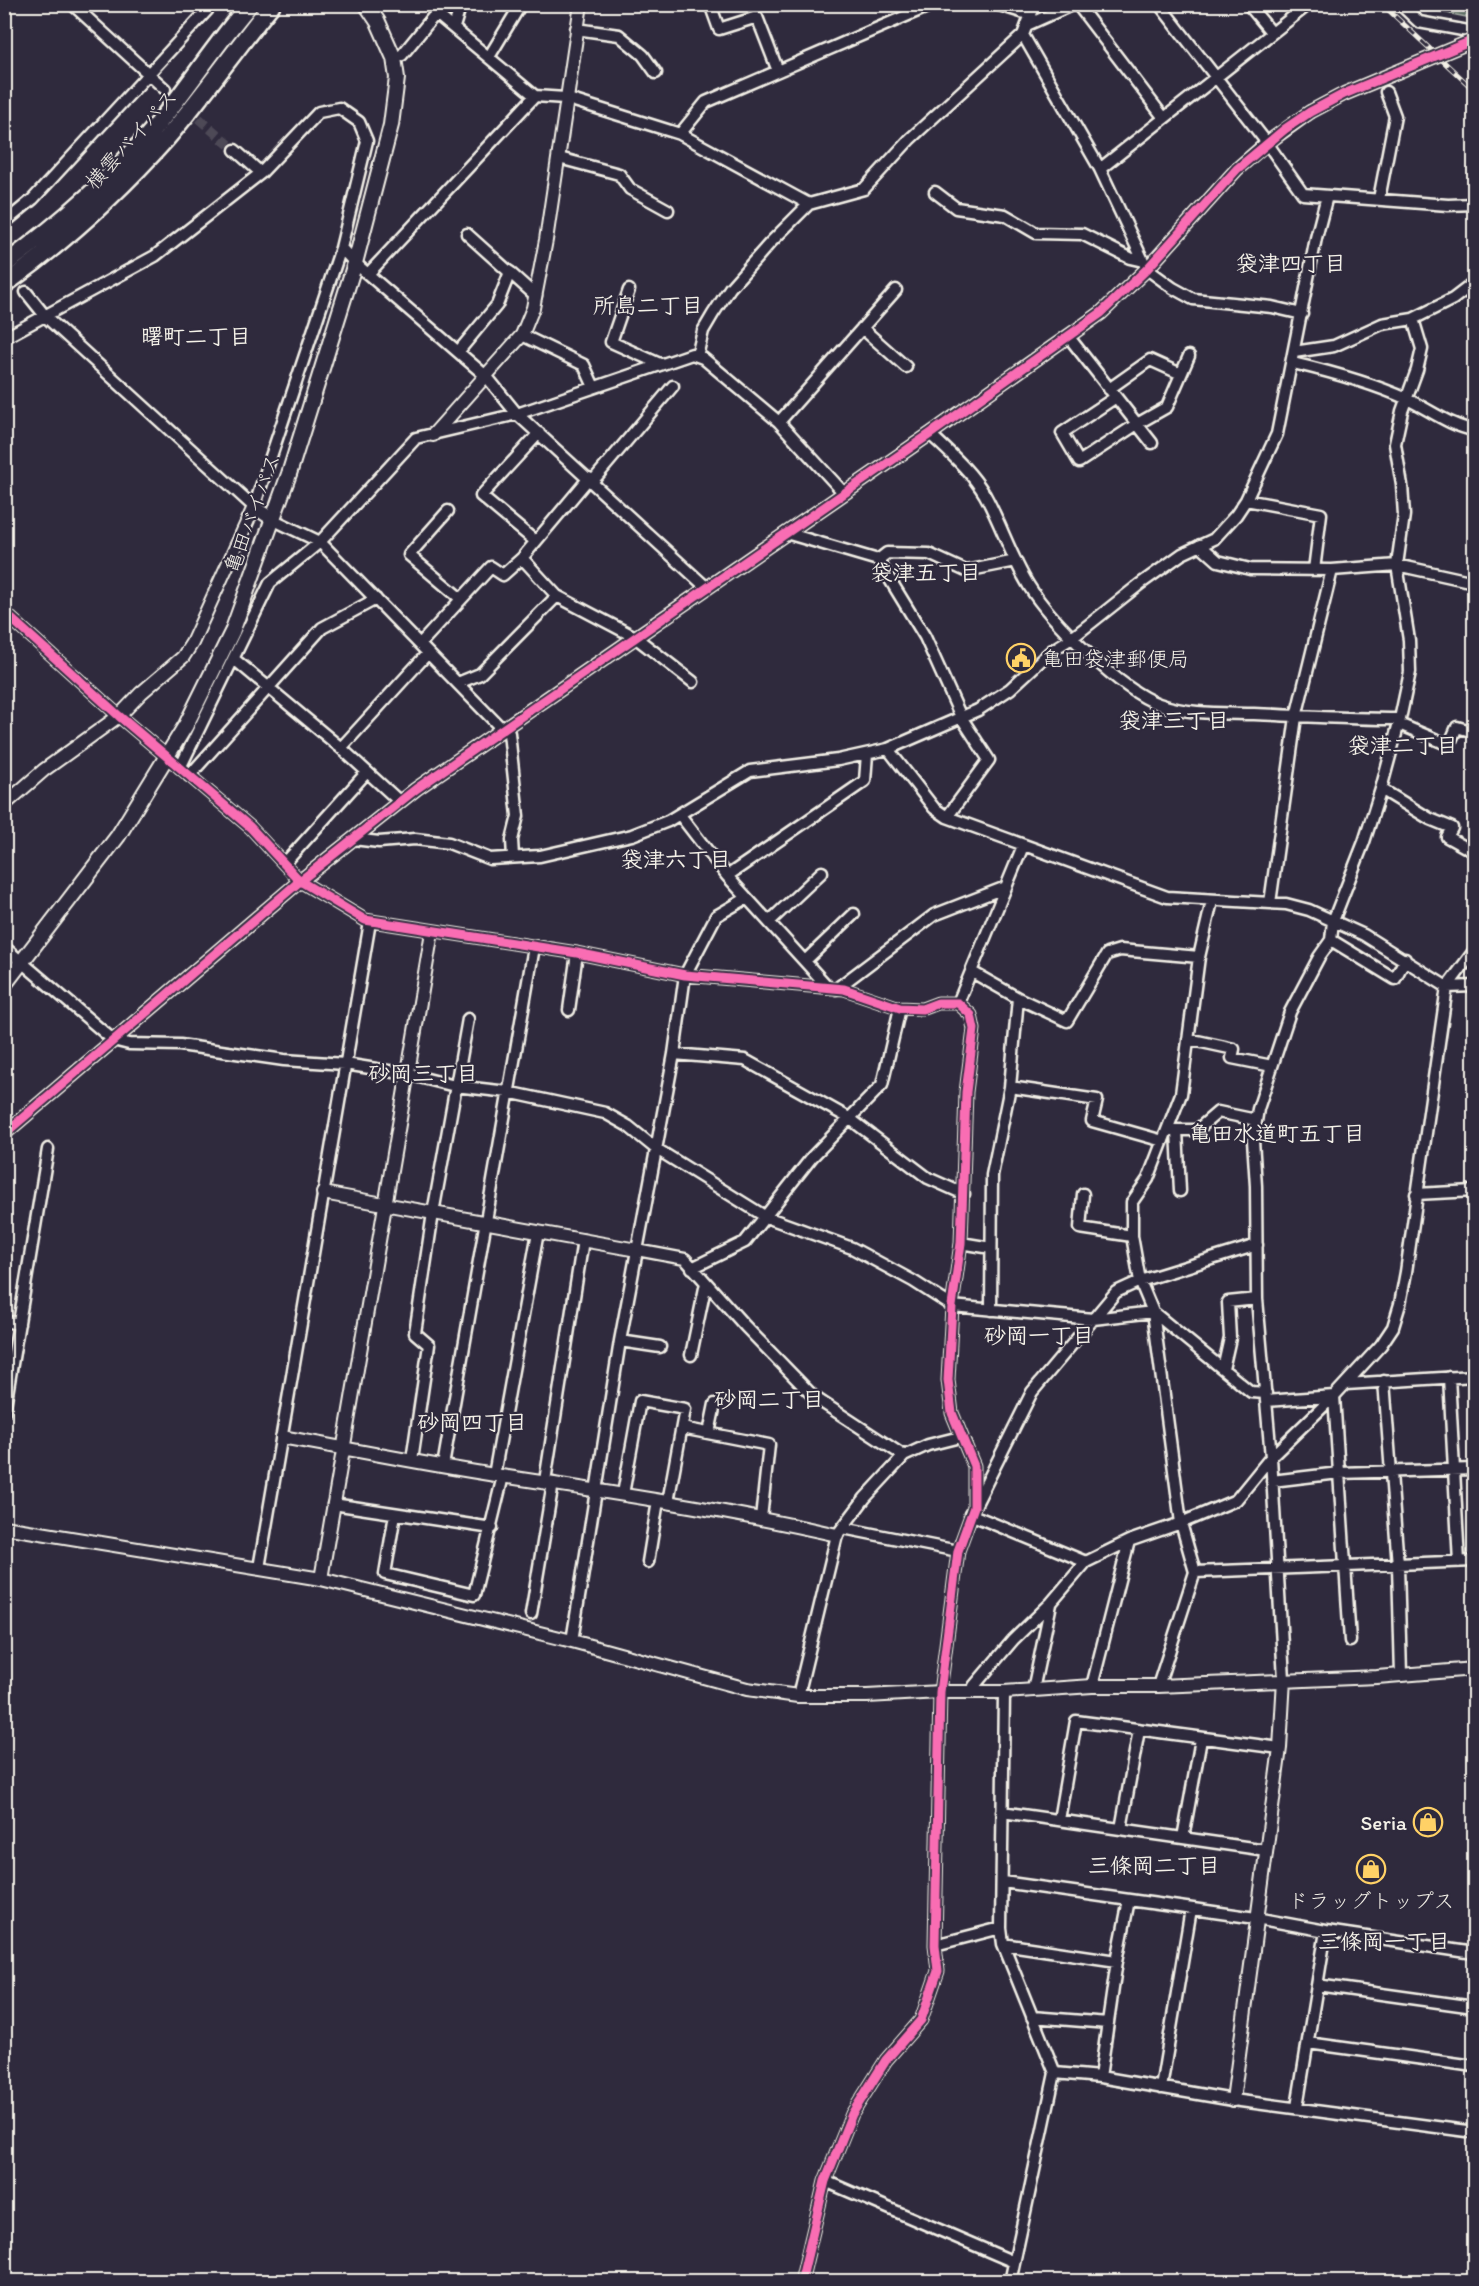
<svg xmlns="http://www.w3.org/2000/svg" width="1479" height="2286" viewBox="0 0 1479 2286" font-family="Itim,'Klee One',sans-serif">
<rect width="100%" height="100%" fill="#2f2a3d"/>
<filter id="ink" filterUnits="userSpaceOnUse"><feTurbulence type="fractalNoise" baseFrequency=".0167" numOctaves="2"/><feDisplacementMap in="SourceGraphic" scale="12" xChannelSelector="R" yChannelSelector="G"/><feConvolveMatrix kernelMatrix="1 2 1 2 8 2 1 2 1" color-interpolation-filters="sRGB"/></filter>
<g filter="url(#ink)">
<path fill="#5c6d64" stroke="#a8afa6" stroke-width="1.5" d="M1422,5H1474V16L1471,18L1427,9Z"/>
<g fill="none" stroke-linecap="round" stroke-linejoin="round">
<path stroke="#4d4857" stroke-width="10" stroke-dasharray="10 5" stroke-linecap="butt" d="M165,89L235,150"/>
<g stroke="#f4f1e8" stroke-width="15">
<path id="minor" d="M72,4L165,89
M710,4L719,29L757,17L778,71
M996,4L1031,15
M1077,4L1164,118
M1159,4L1267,143L1303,194L1448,205L1474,204
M1248,4L1272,33
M1400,4L1419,22L1468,31L1474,28
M1027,25L1074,4
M454,27L461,4
M576,29L619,35L643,55L656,73
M1023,35L1100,169L1147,269L1173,288L1193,299L1272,307L1302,314
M489,57L521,4
M394,58L402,55L433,17H440L535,96L565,98L680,134L809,204
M680,134L706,102L934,4
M235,150L261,173
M559,158L619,174L630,189L668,210
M1100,169L1309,4
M935,192L956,208L1005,215L1036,233L1082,234L1130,258L1143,261
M1379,199L1395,116L1386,92
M4,223L33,199L213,4
M467,234L536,296
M341,248L355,263L487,377L517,414L707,588
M368,274L535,96
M629,290L611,342L660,364
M862,328L906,367
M522,335L584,365L594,387
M1068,336L1152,443
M4,338L155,256L261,173L319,112L339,108L359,122L367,141L341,248L254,507L46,317L26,292
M458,352L497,305L510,272
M1294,352L1334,346L1382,324L1413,319L1453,299L1474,283
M697,356L703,331L713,314L730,288L770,243L809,204L864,189L910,139L1023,35L1035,4
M1293,363C1331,372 1372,383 1407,399C1430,410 1450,426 1474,430
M1109,389L1150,360L1181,374
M1116,397L1062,433L1079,462L1137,424L1167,407L1189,356
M779,422L896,290
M930,434C950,453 971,471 985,495C1001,524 1011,557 1029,586C1050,620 1121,691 1159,704C1190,715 1222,713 1254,714C1303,716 1351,719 1400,719
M592,482L673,386
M1246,500L1321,514L1314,570
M448,511L409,555L461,599
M272,519L320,542L502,729L509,733L518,816L512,840L513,857
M786,533L878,560L887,553L929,554L966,571L1016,561
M535,541L481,496L539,433
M1200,545L1218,561L1250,569L1332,570L1397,565L1474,582
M522,558L557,596L635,637L693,682
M878,560L925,637L961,717L989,760L947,817
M4,612L119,716L250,827L300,881L365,920L577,953L685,975L844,989L900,1008L922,1009L938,1003H958L971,1015L974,1029L966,1092L961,1243L952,1306L948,1380L952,1413L974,1466V1507L958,1551L940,1692L935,1945L938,1971L921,2020L886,2060L852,2114L825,2181L801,2282
M420,644L491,567L503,575L522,558L589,478
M234,659L341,748L400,802
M458,683L480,674L557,596
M1399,724L1449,745L1457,727L1474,732
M341,748L428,653
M888,749L934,808L947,817L1167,897L1286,904L1309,910L1364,935L1447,987L1474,986
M180,768L270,583L320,542L416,438L517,414L692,354L703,358L779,422L844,493
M189,776L322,628L376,599
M1381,789L1430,819L1452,828L1447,837L1474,852
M680,815L727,876L829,988
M353,839L379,842L415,839L449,843L490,859L540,856L632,835L668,821L750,771L838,760L888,749L978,710L1010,689L1051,651L1072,638L1140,584L1182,554L1214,539L1236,515L1246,500L1277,434L1316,238L1327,196
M284,864L367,772
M727,876L865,781L867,754
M1270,903L1296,717L1332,570
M769,922L822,872
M1331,940L1395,979L1405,959
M4,947L113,1040L129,1044L180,1045L284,1060L345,1064L407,1074L455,1086L508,1092L605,1113L628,1126L655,1148L766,1217L852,1248L913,1281L952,1306L1093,1319L1153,1312L1251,1392L1266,1393
M805,961L854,914
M972,972L1018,998L1067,1021L1107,954L1120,950L1199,957
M836,989L934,915L1006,887
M958,1003L1023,846
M569,1010L577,953
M1188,1039L1234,1049L1232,1058L1272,1066
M674,1054L745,1060L849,1118L928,1178L964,1194
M1010,1087L1097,1100L1092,1121L1163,1141
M1167,1130H1197L1218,1112L1256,1120
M1177,1130L1180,1191
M1083,1194L1080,1228L1132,1236
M1416,1194L1474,1191
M961,1243L991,1248
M637,1250L685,1259L745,1326L814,1397L904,1456
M692,1268L745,1242L812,1157L882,1085L900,1008
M991,1310L992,1175L1010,1087L1018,998
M4,1321L19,1324
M620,1341L660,1347
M691,1355L706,1283
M1223,1369L1230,1338L1228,1302L1257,1299
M1449,1377L1459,1562
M1384,1381L1398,1565L1401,1675
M1346,1384L1474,1376
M1266,1401L1334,1396L1350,1641
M4,1412L48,1149
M682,1428L769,1445L761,1518
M709,1433L715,1404
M412,1460L429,1345L415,1333L433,1213L468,1019
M443,1466L534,947
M494,1475L538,1232
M545,1481L583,1240
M1272,1481L1339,1473L1474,1469
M623,1494L640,1401L685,1409L668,1502
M333,1504L492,1528
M976,1504L1032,1392L1116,1292L1140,1281L1257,1245
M395,1514L385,1574L474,1595L503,1476
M970,1514L1086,1562L1129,1541L1181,1523L1236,1500L1271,1457L1334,1396L1381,1345L1393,1327L1400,1304L1406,1272L1447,987L1474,951
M843,1528L958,1551
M648,1562L658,1501
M259,1568L370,922
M1195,1572L1474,1561
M531,1614L553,1483
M572,1641L620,1341L674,1054L685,975L716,916L747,898
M1284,1679L1271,1457L1257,1299L1256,1186L1253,1140L1258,1109L1290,1012L1319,957L1331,940L1333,921L1364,842L1381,789L1400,719L1410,672L1409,640L1397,565L1404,515L1402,485L1395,444L1402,411L1417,370L1422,349L1413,319
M1092,1686L1129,1541
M1158,1686L1195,1572L1181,1523L1153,1312L1140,1281L1132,1236V1202L1148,1179L1181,1094L1199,957L1212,901
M1033,1690L1051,1604
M974,1691V1686L1013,1640L1051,1603L1086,1562
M1004,1692L1001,1928L1003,1944L1055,2073L1010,2282
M798,1696L837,1535L865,1498L904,1456L928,1445L960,1437
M1002,1812L1266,1850
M1059,1820L1076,1721L1280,1748
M1121,1829L1139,1730
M1183,1838L1201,1739
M1003,1882L1256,1918L1326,1931L1474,1953
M1003,1944L1117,1961
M935,1945L1001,1928
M1317,1985L1474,2007
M1032,2017L1108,2023
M1308,2043L1474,2066
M1055,2073L1100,2077L1233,2100L1474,2132
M1100,2077L1117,1961L1129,1900
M1161,2088L1191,1909
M1297,2107L1326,1931
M825,2181L1014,2262"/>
</g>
<g stroke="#f4f1e8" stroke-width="16">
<path id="tertiary" d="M433,435L522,335L533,308L546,240L581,4
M4,805L44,770L119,716L141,693L183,657L192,643L254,507L272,519
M4,1134L300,881L416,789L930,434L1101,313L1147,269L1237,169L1267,143L1310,112
M323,1193L637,1250
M282,1437C355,1450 428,1465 501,1476C614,1493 726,1510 837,1535
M4,1527L321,1579L572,1641L747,1689L798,1696H867L940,1692H1004L1092,1686H1158L1377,1677L1474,1669
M321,1579L432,932
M1233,2100L1280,1748L1284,1679"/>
</g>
<g stroke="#f4f1e8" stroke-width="18">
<path id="secondary" d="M4,985L118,836L186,725L232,632L289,474L355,263L391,125L397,78L394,58L378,22L366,4"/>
</g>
<g stroke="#f4f1e8" stroke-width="21">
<path id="trunk" d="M4,265C60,224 112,178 157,125C189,86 216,43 250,4
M4,285C64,242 118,193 167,138C204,95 236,48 272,4"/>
</g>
<use href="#minor" stroke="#2f2a3d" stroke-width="10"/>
<use href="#tertiary" stroke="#2f2a3d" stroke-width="12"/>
<use href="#secondary" stroke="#2f2a3d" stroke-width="14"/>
<use href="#trunk" stroke="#2f2a3d" stroke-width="16"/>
<g stroke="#f4f1e8" stroke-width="5">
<path id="rail" d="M1382,4L1474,90"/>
</g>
<use href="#rail" stroke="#2f2a3d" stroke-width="3" stroke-dasharray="9" stroke-linecap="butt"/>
<g stroke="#f4f1e8" stroke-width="16" stroke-linecap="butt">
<path id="tertiary-bridge" d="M1310,112L1344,94L1474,40"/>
</g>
<use href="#tertiary-bridge" stroke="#2f2a3d" stroke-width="12"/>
<g stroke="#2f2a3d" stroke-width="13">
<path id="cycleway" d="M4,612L119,716L250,827L300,881L365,920L577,953L685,975L844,989L900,1008L922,1009L938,1003H958L971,1015L974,1029L966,1092L961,1243L952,1306L948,1380L952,1413L974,1466V1507L958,1551L940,1692L935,1945L938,1971L921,2020L886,2060L852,2114L825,2181L801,2282
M4,1134L300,881L416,789L930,434L1101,313L1147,269L1237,169L1285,129L1310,112L1344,94L1474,40"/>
</g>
<use href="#cycleway" stroke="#f96db3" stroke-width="9"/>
</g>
</g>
<defs>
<g id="civic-ring" transform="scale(1.5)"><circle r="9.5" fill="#2f2a3d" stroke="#ffd166" stroke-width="1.5"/><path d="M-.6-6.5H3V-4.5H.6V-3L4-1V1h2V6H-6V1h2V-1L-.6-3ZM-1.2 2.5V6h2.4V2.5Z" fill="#ffd166"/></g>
<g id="shop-ring" transform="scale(1.5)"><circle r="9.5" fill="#2f2a3d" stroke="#ffd166" stroke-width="1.5"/><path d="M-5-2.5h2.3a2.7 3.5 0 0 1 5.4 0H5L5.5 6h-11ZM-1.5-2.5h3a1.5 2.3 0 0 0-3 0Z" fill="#ffd166"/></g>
</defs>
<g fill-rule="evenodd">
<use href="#civic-ring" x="1021" y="658"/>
<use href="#shop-ring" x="1428" y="1822"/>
<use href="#shop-ring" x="1371" y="1869"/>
</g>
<g text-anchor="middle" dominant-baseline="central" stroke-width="4.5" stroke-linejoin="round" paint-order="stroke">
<g font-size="21" fill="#f4f1e8" stroke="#2f2a3d">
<text transform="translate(131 139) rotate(-48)">横雲バイパス</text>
<text transform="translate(252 513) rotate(-70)">亀田バイパス</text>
</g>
<g font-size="21" fill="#f4f1e8" stroke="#2f2a3d" text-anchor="start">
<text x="1042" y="658">亀田袋津郵便局</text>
<text x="1407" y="1822" text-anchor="end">Seria</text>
<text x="1371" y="1900" text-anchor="middle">ドラッグトップス</text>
</g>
<g font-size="22" font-weight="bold" fill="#f4f1e8" stroke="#2f2a3d">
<text x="1291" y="263">袋津四丁目</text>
<text x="648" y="305">所島二丁目</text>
<text x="196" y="336">曙町二丁目</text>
<text x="926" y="572">袋津五丁目</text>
<text x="1174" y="720">袋津三丁目</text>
<text x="1403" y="745">袋津二丁目</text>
<text x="676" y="859">袋津六丁目</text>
<text x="423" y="1073">砂岡三丁目</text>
<text x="1277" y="1133">亀田水道町五丁目</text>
<text x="1039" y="1335">砂岡一丁目</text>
<text x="769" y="1399">砂岡二丁目</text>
<text x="472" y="1422">砂岡四丁目</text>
<text x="1154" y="1865">三條岡二丁目</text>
<text x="1384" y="1941">三條岡一丁目</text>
</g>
</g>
<rect width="1479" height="2286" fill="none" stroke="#2f2a3d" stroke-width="24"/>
<rect x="12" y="12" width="1455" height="2262" fill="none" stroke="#f4f1e8" stroke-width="2" filter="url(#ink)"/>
</svg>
